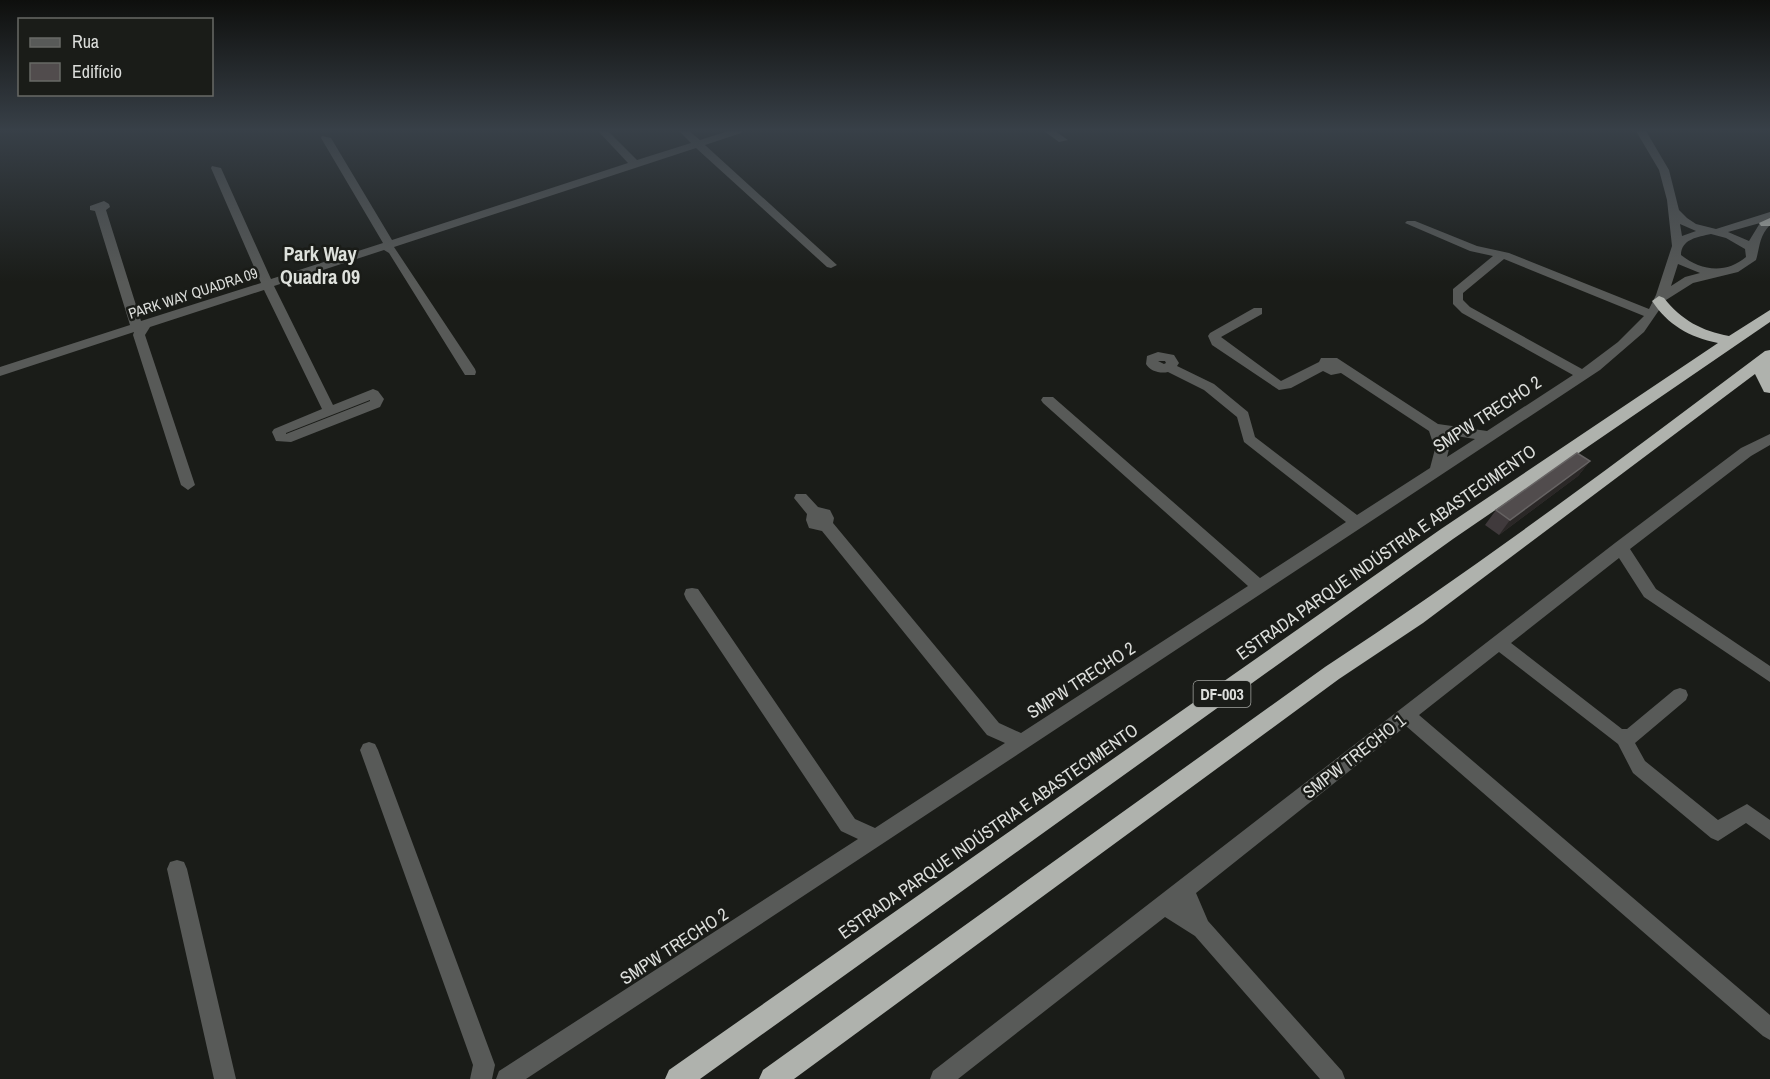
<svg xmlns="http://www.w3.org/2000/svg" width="1770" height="1079" viewBox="0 0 1770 1079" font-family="'Archivo Narrow',sans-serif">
<rect width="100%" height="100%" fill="#1a1c18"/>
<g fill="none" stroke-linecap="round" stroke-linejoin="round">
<path fill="#585a58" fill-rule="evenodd" d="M598,131H608L637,160L691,143L679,131H689L700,140L728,131H742L741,133L705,145L837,265L831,268L827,267L696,148L394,247L475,369L476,372L475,375H465L389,253L384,250L274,286L333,405L373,389L378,391L384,399L380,407L291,442L276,441L272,432L274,429L322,409L264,290L150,327L145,335L195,485L188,490L181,485L133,335L134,332L0,376V367L130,325L95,211L90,210V206L104,201L109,204L110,207L106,210L141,321L261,283L211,168L212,166L221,168L271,279L383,243L321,138L322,136L331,138L392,240L628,163ZM370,400V401L286,434V433Z
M1044,131H1055L1068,140L1059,142Z
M1636,131H1646L1669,170L1679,210L1687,218L1696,224L1716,229L1770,212V225C1759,236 1760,247 1756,260L1738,272L1693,283L1666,300L1644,332L1600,370L526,1079H496L499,1071L858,839L841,831L686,599L684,594L686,589L692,588L698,589L855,819L875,828L1005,743L987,735L822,531L809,528L806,520L807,514L794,498L796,494H806L818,507L830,510L834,518L833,523L999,723L1021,733L1248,586L1043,403L1041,400L1043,397H1053L1260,578L1346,522L1244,442L1237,417L1204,390L1168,372C1160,374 1150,371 1146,364L1147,356L1158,352L1174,355L1179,363L1177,366L1214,384L1248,412L1255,437L1357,515L1430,468L1435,449L1429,431L1341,373L1331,375L1323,371L1291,388L1279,390L1212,345L1208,336L1210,333L1254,308H1262V314L1221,337L1281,381L1319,362L1321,358H1337L1438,424L1487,431L1573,375L1462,313L1453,304V289L1493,256L1470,251L1405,223L1407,221H1415L1477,246L1509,253L1649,309L1656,295L1672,246L1667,200L1659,170ZM1760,223L1749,241L1728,232ZM1680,224L1696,231L1682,236ZM1711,234L1726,238L1745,249L1746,257C1726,274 1701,271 1681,255C1681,239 1698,237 1711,234ZM1504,259L1644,316L1618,342L1582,369L1470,307L1463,300V293ZM1678,264L1700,273L1685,277L1671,286ZM1158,361H1165L1166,363L1164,364ZM1444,434L1475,439L1447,457L1449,449Z
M1770,434V445L1751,456L1630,549L1656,589L1770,666V682L1644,597L1619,558L1511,643L1622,729H1627L1674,690L1680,688L1686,690L1688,695L1686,700L1635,743L1645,761L1718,820L1747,804L1770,820V840L1746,823L1718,841L1711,838L1633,773L1618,744L1499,652L1419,715L1770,1015V1040L1763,1036L1406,726L1196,893L1208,921L1342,1071L1345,1079H1320L1195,936L1165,917L958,1079H930L933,1071L1615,543L1741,448Z
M369,742L375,744L378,750L495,1065L492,1079H470L473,1065L360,750L363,744Z
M177,860L184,862L187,869L236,1079H214L167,869L170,862Z"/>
<path fill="#afb2ad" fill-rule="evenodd" d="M1770,218V226H1761L1759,223Z
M1659,296L1664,298C1681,320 1702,331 1729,336L1770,310V322L1453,539L700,1079H665L669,1070L1441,529L1718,343C1689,337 1668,325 1652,301Z
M1770,350V393L1764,392L1755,374L1423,623L1339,679L794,1079H759L763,1070L1325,667C1476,568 1620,460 1765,351Z"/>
</g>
<path fill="#403a3c" d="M1590,461L1578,476L1499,535L1485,525L1496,510Z"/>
<path fill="#2a2726" d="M1590,461L1578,476L1499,535L1510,520Z"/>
<path fill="#514c4d" stroke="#666363" stroke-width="1.5" d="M1577,453L1590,461L1510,520L1496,510Z"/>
<linearGradient id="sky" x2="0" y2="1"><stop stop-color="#0e0f0d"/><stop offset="0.46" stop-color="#384048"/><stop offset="1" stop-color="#384048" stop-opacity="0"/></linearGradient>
<rect width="1770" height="282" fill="url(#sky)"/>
<g text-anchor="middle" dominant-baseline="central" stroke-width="5" stroke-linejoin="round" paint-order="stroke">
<g font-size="15" fill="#dcdedb" stroke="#1a1c18">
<text transform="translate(193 293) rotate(-18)">PARK WAY QUADRA 09</text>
</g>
<rect fill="#1a1c18" stroke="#a2a4a0" stroke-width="1.5" x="1193.5" y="681" width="57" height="26" rx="4.5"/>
<g font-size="16" font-weight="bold" fill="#dcdedb">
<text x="1222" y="694">DF-003</text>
</g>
<g font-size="18" fill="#dcdedb" stroke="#1a1c18">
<text transform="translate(1487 414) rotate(-33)">SMPW TRECHO 2</text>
<text transform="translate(1386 552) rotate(-35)">ESTRADA PARQUE INDÚSTRIA E ABASTECIMENTO</text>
<text transform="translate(1081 680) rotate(-33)">SMPW TRECHO 2</text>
<text transform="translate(1354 756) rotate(-38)">SMPW TRECHO 1</text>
<text transform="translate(988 831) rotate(-35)">ESTRADA PARQUE INDÚSTRIA E ABASTECIMENTO</text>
<text transform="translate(674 946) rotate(-33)">SMPW TRECHO 2</text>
</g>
<g font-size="20" font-weight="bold" fill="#dee1dc" stroke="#1a1c18">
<text x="320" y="253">Park Way<tspan x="320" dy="23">Quadra 09</tspan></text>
</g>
</g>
<rect x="18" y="18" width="195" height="78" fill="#1a1c18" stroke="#686a66" stroke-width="1.5"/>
<rect x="30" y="38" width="30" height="9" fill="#585a58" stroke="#686a66" stroke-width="1.5"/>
<text x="72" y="48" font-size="18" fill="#dcdedb">Rua</text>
<rect x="30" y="63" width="30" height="18" fill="#514c4d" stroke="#686a66" stroke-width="1.5"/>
<text x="72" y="78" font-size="18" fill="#dcdedb">Edifício</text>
</svg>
